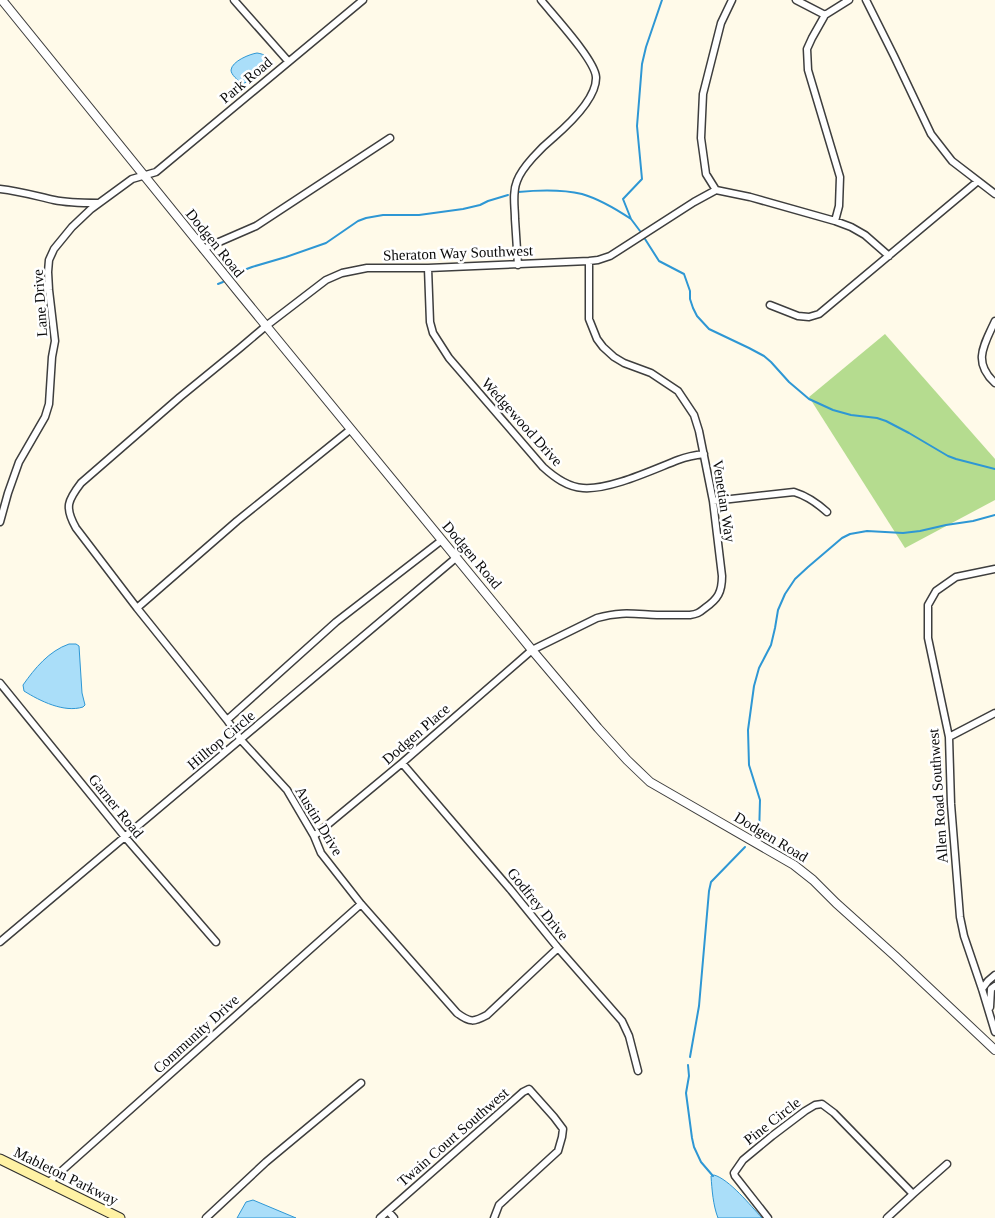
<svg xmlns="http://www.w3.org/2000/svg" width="995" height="1218" viewBox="0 0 995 1218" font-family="Georgia,serif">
<rect width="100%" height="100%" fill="#fffae9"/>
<path fill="#b5dc8f" d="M885,334L995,459V500L905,548L809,397Z"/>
<path fill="#aadef9" stroke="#2e97d4" d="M257,53C263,54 266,55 268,61L267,64L245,83H241C238,80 231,75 231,70C232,61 250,54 257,53Z
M69,644H76L79,646L82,693L85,705L83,707C64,713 40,701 24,691L23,685C35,668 49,651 69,644Z
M714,1175C729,1179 751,1206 762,1218H718C713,1205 712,1190 711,1176Z
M253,1200L296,1218H237L246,1202Z"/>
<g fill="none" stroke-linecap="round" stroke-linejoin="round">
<path stroke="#2e97d4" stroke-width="2" d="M518,192C539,190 561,189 582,194C599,199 616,209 631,219
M640,231L631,219L623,199L642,179L637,126L642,64L646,47L662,0
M645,239L659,261L684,274L690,291V299L693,308L697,316L709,329L749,348L764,356L771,362L789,382L809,399L833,410L851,415L877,418L886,421L909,433L948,456L956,459L995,469
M231,277L244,270L252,267L286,257L326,243L358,221L366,218L383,215H419L463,209L480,205L488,201L508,195
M218,284L223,282
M757,837L759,836L760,800L749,765L748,730L754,686L759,668L771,645L775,628L778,610L785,594L795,579L808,567L842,538L850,534L867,531L903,533L920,531L946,525L973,521L995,515
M690,1057L699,1006L709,891L711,882L745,847
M688,1065L689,1076L686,1093L692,1138L694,1147L701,1162L713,1176"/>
<g stroke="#3e3e3e" stroke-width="9">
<path id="minor" d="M234,0L288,61
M796,0L825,15
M866,0L894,56L931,134L952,161L995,194
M0,189C19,191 36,196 54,200C68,203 83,203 98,203
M716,190L706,174L701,138L703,94L721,23L732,0
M835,221L839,206L840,177L808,70L807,49L812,38L825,15L849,0
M203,249L256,226L390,138
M518,265C517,249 516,234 515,219C515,207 512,193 517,181C522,167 542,147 553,138C568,125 597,98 596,77C595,60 553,15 541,0
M428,268L430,322L433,333L449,358L543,467C554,477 567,487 583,488C610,490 652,470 678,460C686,457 695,455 704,454
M770,305L798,316L809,317L819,314L978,181
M995,321C984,345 972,362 995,383
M713,501L794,492C807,496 816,502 827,512
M0,522L8,493L19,462L45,417L49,404L52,357L55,341L49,290L48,272L49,260L54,249L72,227L91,209L132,179L156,172L363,0
M995,569L956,577L936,591L928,605V638L949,737L951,804L960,917L964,936L982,989L995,1032
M137,608L237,521L351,429
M0,683L125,837L216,942
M227,720L336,622L442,540
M949,737L995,713
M402,763L510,889L558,948L622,1021L629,1036L638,1071
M314,836L402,763L532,650L597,618C621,611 634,614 657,615C668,615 679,615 690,615C697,614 699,613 705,608C718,599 722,592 722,576L713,501L699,431L694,415L678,391L651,373L624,363L614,357L603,347L597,339L589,319V261
M0,942L457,557
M558,948L487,1015C474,1022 470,1023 457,1013L361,904L321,853L314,836L287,790L241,740L227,720L137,608L76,528C64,507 68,500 81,483L180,397L240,348L266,326L326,280L342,273L367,268H428L589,261L598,260L610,256L694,202L716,190L750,197L835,221L851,227L865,235L889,256
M982,989L988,981L995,975
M990,1007L991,989L995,986
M48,1183L361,904
M388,1211L394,1218
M206,1218L266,1162L361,1083
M380,1218L523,1092L529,1089L554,1117L563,1129L562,1137L558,1151L499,1205L494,1218
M768,1218L735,1176L734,1173L743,1160L772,1136L805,1111L815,1105L822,1104L834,1113L913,1194
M887,1218L913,1194L947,1164"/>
</g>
<g stroke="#3e3e3e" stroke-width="10">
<path id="tertiary" d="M2,0L240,294L532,650L598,728L627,760L650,782L794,865L813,880L836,903L895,956L995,1050"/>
</g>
<g stroke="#2d2d2d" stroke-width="11">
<path id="secondary" d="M0,1159L120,1218"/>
</g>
<use href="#minor" stroke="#fff" stroke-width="6"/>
<use href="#tertiary" stroke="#fff" stroke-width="8"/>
<use href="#secondary" stroke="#fff2a4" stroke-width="9"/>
</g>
<g text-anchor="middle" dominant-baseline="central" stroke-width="5" stroke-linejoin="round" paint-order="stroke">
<g font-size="15" fill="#0b0b0b" stroke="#fff">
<text transform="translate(246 80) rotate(-40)">Park Road</text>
<text transform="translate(215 243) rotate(51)">Dodgen Road</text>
<text transform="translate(458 253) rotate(-2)">Sheraton Way Southwest</text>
<text transform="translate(40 303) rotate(-94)">Lane Drive</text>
<text transform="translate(522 422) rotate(48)">Wedgewood Drive</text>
<text transform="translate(724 501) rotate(81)">Venetian Way</text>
<text transform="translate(472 555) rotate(50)">Dodgen Road</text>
<text transform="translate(416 734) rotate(-41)">Dodgen Place</text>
<text transform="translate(221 740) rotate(-40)">Hilltop Circle</text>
<text transform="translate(938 796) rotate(-94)">Allen Road Southwest</text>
<text transform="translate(116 806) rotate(51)">Garner Road</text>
<text transform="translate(319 821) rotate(59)">Austin Drive</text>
<text transform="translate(771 837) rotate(31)">Dodgen Road</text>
<text transform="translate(538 904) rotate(51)">Godfrey Drive</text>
<text transform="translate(196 1034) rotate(-42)">Community Drive</text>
<text transform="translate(772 1121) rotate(-38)">Pine Circle</text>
<text transform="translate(453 1137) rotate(-41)">Twain Court Southwest</text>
<text transform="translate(66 1176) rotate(26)">Mableton Parkway</text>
</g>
</g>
</svg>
